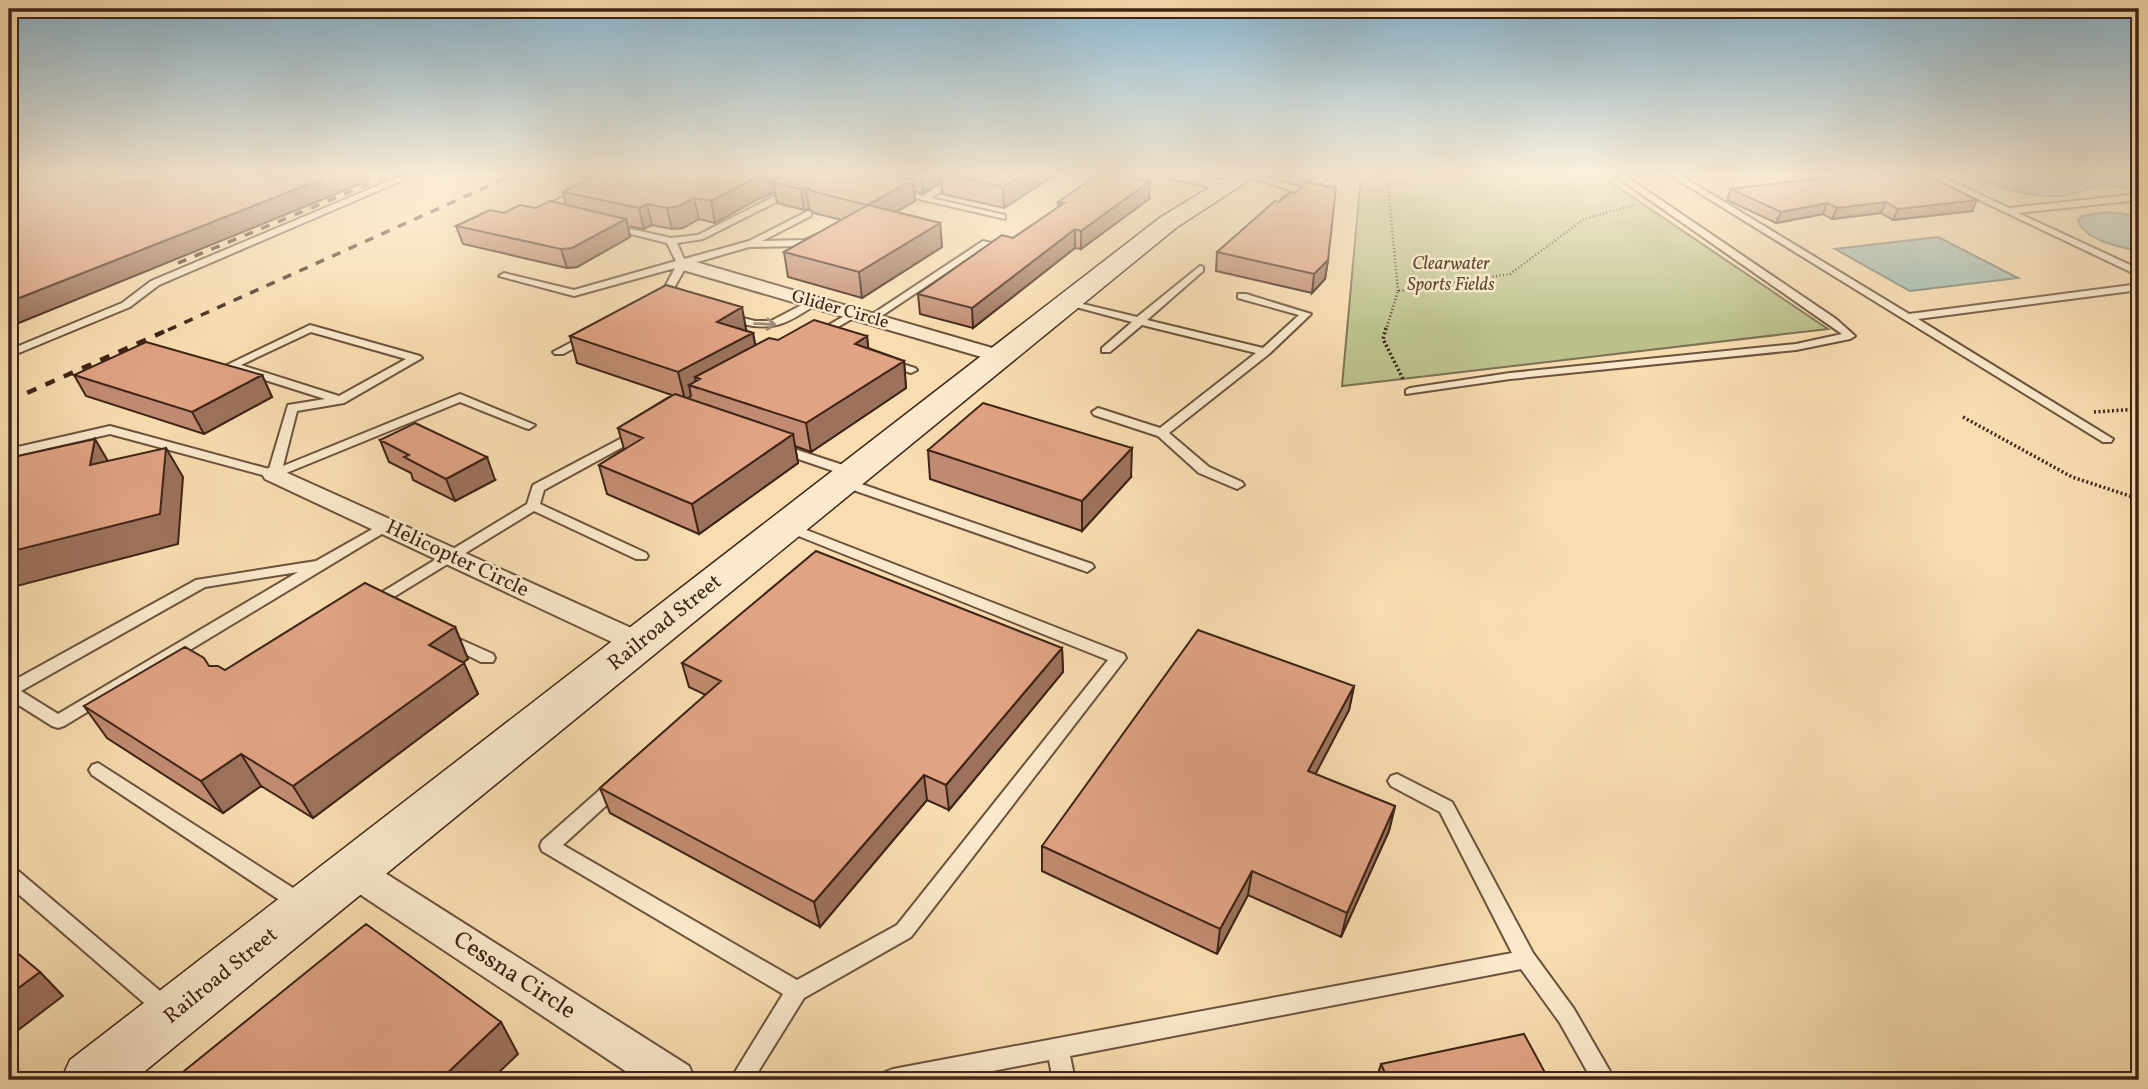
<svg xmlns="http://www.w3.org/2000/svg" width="2148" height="1089" viewBox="0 0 2148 1089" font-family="Vollkorn,serif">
<rect width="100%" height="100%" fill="#f8ddb0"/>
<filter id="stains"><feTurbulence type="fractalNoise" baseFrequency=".00286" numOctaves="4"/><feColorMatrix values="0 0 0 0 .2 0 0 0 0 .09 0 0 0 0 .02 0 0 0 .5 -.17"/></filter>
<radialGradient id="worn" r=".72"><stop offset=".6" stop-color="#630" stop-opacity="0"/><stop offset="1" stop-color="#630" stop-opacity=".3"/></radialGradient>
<path fill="#bcc18c" stroke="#7d7252" stroke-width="2" d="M1361,175H1600L1828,329L1342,386Z"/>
<path fill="#9ebbb0" stroke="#787f73" stroke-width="2" d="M1971,175H2139V189C2127,189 2114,185 2101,186C2087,187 2073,196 2060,196C2029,198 1998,188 1971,175Z
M2106,212L2139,216V251C2120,247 2086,241 2078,221L2082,216Z
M1938,237L2018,278L1910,291L1835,249Z"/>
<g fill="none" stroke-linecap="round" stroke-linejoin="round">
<g stroke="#6c523d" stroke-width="4">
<path id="service" d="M9,175H15L9,180Z
M403,175H415L159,285L130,307L9,357V350L122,303L151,281Z
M603,175H614L544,213L537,211Z
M956,175H966L931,198L1005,215V219L893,193L897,190L923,196Z
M1245,175H1259L1299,187L1320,175H1330C1317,187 1301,195 1286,202L1282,199L1292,191Z
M1614,175H1624L1836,319L1855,336L1850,339L1796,350L1510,379L1406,394V390L1410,388L1510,373L1796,344L1842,334Z
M1670,175H1680L1909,314L2139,284V290L1918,319L2113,439L2111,442H2103Z
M1927,175H1939L2009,208L2139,194V200L2018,213L2139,269V276Z
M781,193L785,196L784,198L703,239L677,243L684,259L749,241L808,211L811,212V216L762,241L804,240L816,235L821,238L819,240L806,246L749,247L687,265L670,295L676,301L675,303H667L660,296L675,268L574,296L499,276L504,273L574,290L676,261L667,243L607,228L612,225L671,238L698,235Z
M983,241L991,243L874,321H866L865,319Z
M1200,266L1203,267V271L1147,320L1263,348L1299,315L1238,298V294H1246L1311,314L1269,354L1169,433L1209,467L1242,482L1244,485L1237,489L1199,473L1158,436L1094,415L1092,412L1098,408L1160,428L1256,353L1142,325L1110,352H1102V348L1132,322L1061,303L1066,300L1137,317Z
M813,299L818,302L817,304C790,321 776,332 743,324C735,323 728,321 722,317L727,314L755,321H771Z
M853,311L857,312V316L822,336L818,337L813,334Z
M310,325L420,356L422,358L344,403L297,411L283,466L460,394L535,425L529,429L525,428L460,402L274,478L110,434L9,457V449L110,426L269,469L288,405L325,399L227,368L225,366ZM311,332L406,359L339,396L241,365Z
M589,333L594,336L593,338L563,354H555L553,352Z
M886,359L915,368L917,370L911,373L882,364L880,362Z
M637,430L643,434L641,437L544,490L540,504L646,553L648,556L646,559H636L534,511L379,606H369L367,603L369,600L527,504L533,485Z
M779,444L858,470L859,473L858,476H848L775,451L773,448L775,445Z
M844,478L1092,564L1094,567L1087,572L1082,570L839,485L837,482L839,479Z
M385,522L390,523L392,526L390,529L64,726L58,728L52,726L9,699V683L196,580L316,561ZM298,572L58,714L21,691L205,587Z
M786,522L1124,654L1126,658L911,937L804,998L753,1080H730L783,994L542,851L540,846L542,841L611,780L617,778L623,780L626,785L623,790L563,845L797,980L897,925L1108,660L781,529L779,526L781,523Z
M448,634L493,654L495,658L493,662H481L443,643L440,639L443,635Z
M98,763L307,897L310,903L307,909L300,911L293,909L92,775L89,770L92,765Z
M1397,774L1452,802L1533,953L1574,1009L1615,1080H1592L1560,1023L1521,969L1070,1056L1075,1080H1053L1049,1060L947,1080H882L885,1072L893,1069L1512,953L1440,812L1391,786L1388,781L1391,776Z
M9,867L16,869L172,1001L175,1008L172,1015L165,1018L158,1015L9,886Z"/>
</g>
<g stroke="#6c523d" stroke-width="4">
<path id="minor" d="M1168,175H1200L1233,183L1235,186L1227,191L1170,178Z
M682,258L1006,352L1009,356L1006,360H992L676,268L673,264Z
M274,467L649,636L654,643L649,650L639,653L629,650L265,479L262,474L265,469Z
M353,856L366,861L689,1066L695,1080H639L340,881L335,871L340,861Z"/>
</g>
<g stroke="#3e2417" stroke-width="3">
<path id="secondary" d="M1230,175H1257L1177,227L134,1080H61L70,1060L1161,217Z"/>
</g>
<path stroke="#3e2417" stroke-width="2.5" stroke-dasharray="1 2.5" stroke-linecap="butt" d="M1387,175L1398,291
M1386,330L1398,291L1510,274L1584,219L1634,205"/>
<path stroke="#3e2417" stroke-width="3.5" stroke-dasharray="2 2.5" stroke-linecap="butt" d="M1386,328L1383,339L1403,379
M2094,412L2139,409
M1963,417L2072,477L2139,499"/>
<use href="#service" fill="#fae9cc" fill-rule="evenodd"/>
<use href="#minor" fill="#fae9cc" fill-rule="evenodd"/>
<use href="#secondary" fill="#fae9cc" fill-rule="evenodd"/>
<path stroke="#3e2417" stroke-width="3.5" stroke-dasharray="9 9" stroke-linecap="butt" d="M178,263L391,175
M168,330L513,175"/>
<path stroke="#3e2417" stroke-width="4.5" stroke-dasharray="10 10" stroke-linecap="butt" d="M9,401L172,328"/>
</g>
<path fill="#c18c72" stroke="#3e2417" stroke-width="2" d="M596,175H1055L1004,208L942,194L941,181L923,193L914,191L915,201L896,212L940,223L942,247L862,298L788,277L784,252L842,220L814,213L809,209L804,210L777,203L775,192L758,199L715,223L699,219L683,228L672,229L652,225L644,229L628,226L630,237L577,267L567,268L463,244L456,226L504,213L566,205L563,192Z
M1832,175H1927L1972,211L1893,220L1881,213L1832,219L1823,214L1776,223L1727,200L1731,189L1834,177Z
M1149,199L1081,249L1075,248L973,328L920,314L918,294L1013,238L1058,208V202Z
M1217,252L1328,260L1325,279L1312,293L1216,271Z
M747,331L753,333L755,345L778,340L867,336L868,348L904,361L906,388L811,452L795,446L798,463L699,534L607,494L599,465L624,449L618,428L672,395L577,363L570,336Z
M74,375H262L272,397L204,434L86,396Z
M380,440L495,480L455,501L413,480L411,473L389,462Z
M928,450L1131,477L1082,531L930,479Z
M455,627L468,659L463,662L478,694L313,818L261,786L223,813L107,738L84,706L209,666L225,670Z
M1062,648L1063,672L949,810L927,800L820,927L610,813L600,788L706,695L689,687L682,663Z
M1354,686L1349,710L1315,774L1395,806L1389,831L1341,937L1248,895L1217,954L1042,871V846Z
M1381,1064L1549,1080H1376Z"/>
<path fill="#9d725c" stroke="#3e2417" stroke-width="2" d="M332,175H365L368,181L9,327V302Z
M761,175H774L775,183L773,182L775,192L758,199L715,223L711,201L754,178Z
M921,175H941V181L923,193Z
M1021,175H1055L1004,208L1003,187Z
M913,180L915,201L870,227L867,205Z
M1150,181L1149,199L1081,249V231Z
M806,187L809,209L804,210L801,189Z
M694,198L699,219L683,228L672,229L667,208Z
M1977,200L1972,211L1893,220L1898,209Z
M1886,202L1881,213L1832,219L1837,208Z
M1827,203L1823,214L1776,223L1781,212Z
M647,204L652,225L644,229L639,208Z
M626,219L630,237L577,267L567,268L561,249Z
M940,223L942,247L862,298L859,272Z
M1075,229V248L973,328L972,308Z
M1328,260L1325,279L1312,293L1314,274Z
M742,307L747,334L753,333L758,360L700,379L695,377L697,388L689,385L691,396L685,400L678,372L717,322Z
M867,336L870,363L855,344Z
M904,361L906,388L811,452L806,423Z
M262,375L272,397L204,434L192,412Z
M793,434L798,463L699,534L692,504Z
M95,439L112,468L90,465Z
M166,448L183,477L178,544L9,588V552Z
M1132,448L1131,477L1082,531V501Z
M487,457L495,480L455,501L446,479Z
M455,627L468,659L443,677L429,645Z
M1062,648L1063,672L949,810L946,785Z
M464,663L478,694L313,818L293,786Z
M1354,686L1349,710L1304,796L1308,771Z
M241,754L261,786L223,813L201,781Z
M924,775L927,800L820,927L814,902Z
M1395,806L1389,831L1341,937L1347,913Z
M1252,871L1248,895L1217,954L1220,929Z
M40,972L63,996L9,1037V995Z
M501,1022L518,1054L491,1080H440Z"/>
<path fill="#e0a384" stroke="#3e2417" stroke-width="2" d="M37,175H332L9,302V185Z
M596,175H761L754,178L711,201L694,198L679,206L667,208L647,204L639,208L563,192Z
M784,175H895L913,180L867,205L811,191L806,187L801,189L773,182Z
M952,175H1021L1003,187Z
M1098,175H1122L1150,181L1081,231L1075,229L972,308L918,294L1002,235L1013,238L1064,203L1058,202Z
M1846,175H1927L1977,200L1898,209L1886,202L1837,208L1827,203L1781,212L1731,189Z
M1306,182L1336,188L1328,260L1314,274L1217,252L1275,201L1279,202L1291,192L1295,193Z
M550,201L626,219L572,248L561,249L456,226L490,210L504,213L520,205L536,208Z
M868,205L940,223L859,272L784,252Z
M666,285L742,307L717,322L753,333L678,372L570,336Z
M814,320L867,336L855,344L904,361L806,423L689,385L700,379L695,377L769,338L778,340Z
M146,342L262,375L192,412L74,375Z
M675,394L793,434L692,504L599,465L643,438L618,428Z
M983,403L1132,448L1082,501L928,450Z
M415,423L487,457L446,479L404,457L409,455L380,440Z
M95,439L90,465L166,448L160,514L9,552V458Z
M816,551L1062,648L946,785L924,775L814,902L600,788L721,681L682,663Z
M365,583L455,627L429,645L464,663L293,786L241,754L201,781L84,706L185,647L204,658L209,666H218L225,670Z
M1198,630L1354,686L1308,771L1395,806L1347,913L1252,871L1220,929L1042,846Z
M366,924L501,1022L440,1080H173Z
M9,946L40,972L9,995Z
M1524,1034L1549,1080H1388L1381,1064Z"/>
<defs><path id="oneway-shaft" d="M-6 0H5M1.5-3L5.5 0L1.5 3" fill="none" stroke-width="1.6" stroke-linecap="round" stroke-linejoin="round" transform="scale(1.75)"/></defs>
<use stroke="#9c8672" href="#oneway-shaft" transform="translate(765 324) rotate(2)"/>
<linearGradient id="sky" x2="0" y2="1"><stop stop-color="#8ab7d2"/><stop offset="0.53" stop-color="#fcf0db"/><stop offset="1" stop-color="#fcf0db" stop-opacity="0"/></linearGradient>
<rect width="2148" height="328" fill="url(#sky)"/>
<g text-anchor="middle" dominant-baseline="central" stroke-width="5" stroke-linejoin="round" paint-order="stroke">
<g font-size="18" font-style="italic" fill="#5e4b34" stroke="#fae9cc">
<text x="1451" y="264">Clearwater<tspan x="1451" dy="21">Sports Fields</tspan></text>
</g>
<g font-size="18" fill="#3e2417" stroke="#fae9cc">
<text transform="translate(840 310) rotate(16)">Glider Circle</text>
</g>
<g font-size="21" fill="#3e2417" stroke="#fae9cc">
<text transform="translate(457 559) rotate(25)">Helicopter Circle</text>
<text transform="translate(665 623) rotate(-39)">Railroad Street</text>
<text transform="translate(221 976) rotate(-39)">Railroad Street</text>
</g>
<g font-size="24" fill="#3e2417" stroke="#fae9cc">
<text transform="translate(514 976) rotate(33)">Cessna Circle</text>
</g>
</g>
<rect width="2148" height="1089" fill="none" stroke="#f8ddb0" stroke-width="35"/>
<rect x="10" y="10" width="2127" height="1068" fill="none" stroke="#3e2417" stroke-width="3.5"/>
<rect x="18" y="18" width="2113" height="1054" fill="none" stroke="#3e2417" stroke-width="2"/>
<rect width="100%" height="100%" filter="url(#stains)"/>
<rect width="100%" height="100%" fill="url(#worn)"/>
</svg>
